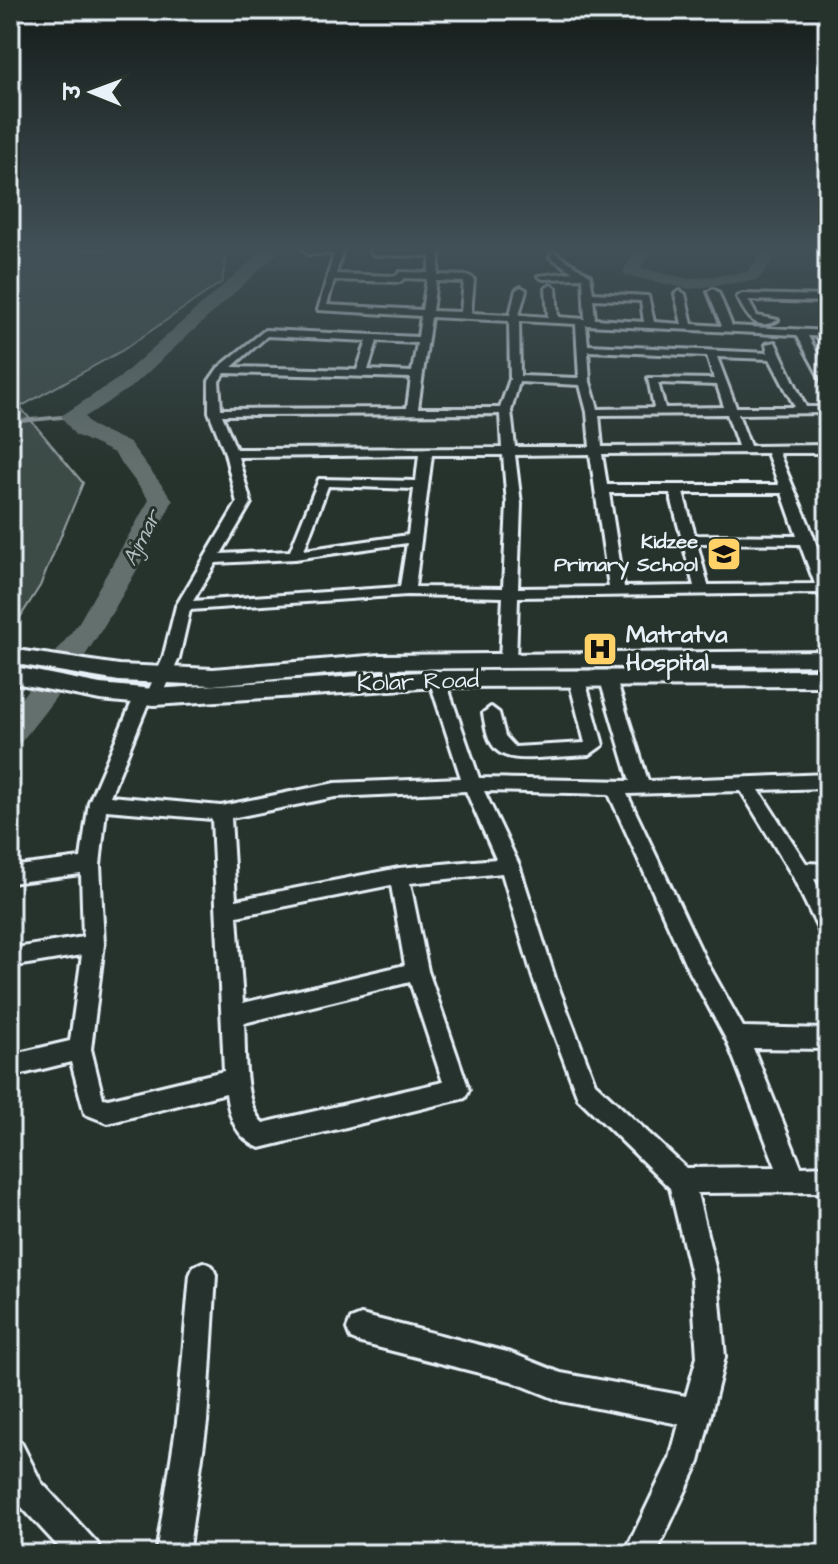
<svg xmlns="http://www.w3.org/2000/svg" width="838" height="1564" viewBox="0 0 838 1564" font-family="'Architects Daughter','Playpen Sans Deva',sans-serif">
<rect width="100%" height="100%" fill="#26332d"/>
<filter id="ink" filterUnits="userSpaceOnUse"><feTurbulence type="fractalNoise" baseFrequency=".0125" numOctaves="2"/><feDisplacementMap in="SourceGraphic" scale="16" xChannelSelector="R" yChannelSelector="G"/><feConvolveMatrix kernelMatrix="1 2 1 2 8 2 1 2 1" color-interpolation-filters="sRGB"/></filter>
<g filter="url(#ink)">
<path fill="#3e4b47" stroke="#939ea0" stroke-width="2" d="M10,250H228L222,282L123,350L20,407L83,483L40,586L10,633Z"/>
<g fill="none" stroke-linecap="round" stroke-linejoin="round">
<path stroke="#98a3a5" stroke-width="4" d="M10,422L72,416"/>
<path fill="#636f6d" fill-rule="evenodd" d="M263,250H281L133,386L85,417L91,425L130,443L173,500C131,586 83,667 21,742L10,745V713L79,622L149,500L114,453L75,435L61,416L119,378Z
M636,250H652L641,268L689,279L747,272L764,250H781L758,280L689,289L625,275L623,271Z"/>
<g stroke="#e8f1f8" stroke-width="6">
<path id="minor" d="M304,250H343L336,274L396,276L400,272L428,273L431,256L373,255L370,250H440L438,275L469,276L474,279L471,313L510,315L516,290L521,287L526,290L519,315L548,317L546,288L551,285L556,288L558,317L585,319L583,278L543,279L538,276L573,272L550,257L553,252L590,275L593,293L648,296L654,322L682,324L675,294L680,291L685,294L692,324L722,326L708,292L713,289L718,292L732,326L828,331V337L808,336L828,373V386L823,383L797,335L586,325L588,345L768,353L766,344L775,342L806,407H828V413L738,414L750,446L828,445V453H779C796,497 828,557 828,601L822,600L818,593L518,597L516,661L508,666L500,661L503,597L407,595L190,610L179,658L162,697L160,701H149L110,796L221,806L335,783L461,778L429,679L437,674L445,679L479,778L630,781L600,680L608,675L616,680L648,781L828,774V788L759,790L806,863L828,864V880L814,879L828,908V938L821,935L792,875L741,791L627,794L704,957L743,1027L828,1029V1049L753,1048L801,1167L828,1166V1192L697,1193L718,1279L725,1357L699,1462L656,1554H624L670,1458L679,1424L561,1401L511,1381L361,1343L351,1339L347,1329L351,1319L361,1315L511,1353L561,1373L686,1396L697,1357L692,1279L670,1188L578,1098L533,978L502,873L410,883L428,971L469,1090L465,1098L260,1148C236,1138 229,1117 226,1093L108,1123L85,1114L71,1062L10,1077V1055L70,1041L82,955L10,967V949L83,937L81,874L10,883V867L81,858L89,802L135,695L137,691H148L163,658L176,606L237,503L225,453L209,412V381L218,368L265,330L418,337L421,316L318,310L334,254H308ZM404,278L427,279L422,310L327,305L334,280L400,282ZM436,281L464,282L461,312L432,311ZM593,299L641,301L644,322L595,319ZM431,317L509,321L510,379L500,408H418ZM519,321L576,324L579,378L520,376ZM267,336L367,341L357,370L232,367ZM377,341L417,343L412,372L368,370ZM588,351L707,356L714,379L648,378L654,408L598,409L590,382ZM717,357L770,359L795,407H736ZM225,373L411,378L407,408L221,409L219,381ZM519,382L580,385L587,412L590,447H515L511,411ZM658,383L717,385L724,407L665,408ZM500,414L502,448L236,449L222,415ZM727,414L738,446L602,447L599,415ZM767,453L779,485H607L602,454ZM590,454L609,587L518,588L521,504L515,455ZM419,455L416,481L319,479L290,551L221,554L251,503L238,457ZM432,455H503L507,504L503,588L415,587ZM328,486L414,489L408,535L304,550ZM609,493H670L694,586L624,587ZM683,493H782L797,536L695,535ZM407,543L400,587L193,601L216,563L295,559ZM697,543L800,544L815,584L708,585ZM466,791L496,859L399,868L236,900L231,818L335,797ZM484,791L609,794L685,963L727,1041L776,1167L686,1168L595,1083L555,978L519,865ZM106,810L212,819L224,1071L108,1099L103,1098L91,1049L104,944L100,865ZM391,885L405,965L243,1003L237,916ZM410,982L443,1082L263,1123C242,1104 246,1051 244,1023Z
M825,273H828V284L820,276Z
M742,294L828,296V302L748,300L757,316L778,320C754,332 747,316 737,297Z
M577,675L585,680L603,745L589,755C572,756 555,757 537,758C498,760 489,752 483,713L491,707L499,713L505,736L515,747L585,743L569,680Z
M203,1262L212,1266L216,1275L207,1422L188,1554H156L177,1422L190,1275L194,1266Z
M10,1438L21,1442L41,1482L97,1543L102,1554H65L19,1504L10,1485Z"/>
</g>
<g stroke="#e8f1f8" stroke-width="6">
<path id="secondary" d="M10,649L119,665L213,669L380,655L828,651V665L380,669L213,685L119,681L10,663Z
M10,666L100,684L154,689L437,671L828,670V686L437,687L154,705L100,700L10,682Z"/>
</g>
<use href="#minor" fill="#26332d" fill-rule="evenodd"/>
<use href="#secondary" fill="#26332d" fill-rule="evenodd"/>
</g>
</g>
<linearGradient id="sky" x2="0" y2="1"><stop stop-color="#151c19"/><stop offset="0.53" stop-color="#415057"/><stop offset="1" stop-color="#415057" stop-opacity="0"/></linearGradient>
<rect width="838" height="469" fill="url(#sky)"/>
<defs>
<g id="school-square" transform="scale(1.8)"><rect x="-9" y="-9" width="18" height="18" rx="4" fill="#ffd166" stroke="#26332d"/><path d="M0-5L7-2L0 1L-7-2ZM-4 1L0 2.5L4 1V4Q0 6-4 4Z" fill="#111"/></g>
<g id="hospital-square" transform="scale(1.8)"><rect x="-9" y="-9" width="18" height="18" rx="4" fill="#ffd166" stroke="#26332d"/><path d="M-5-5h3v3.5h4V-5h3V5h-3V1.5h-4V5h-3Z" fill="#111"/></g>
</defs>
<g fill-rule="evenodd">
<use href="#school-square" x="724" y="554"/>
<use href="#hospital-square" x="600" y="649"/>
</g>
<g text-anchor="middle" dominant-baseline="central" stroke-width="6" stroke-linejoin="round" paint-order="stroke">
<g font-size="20" font-weight="bold" fill="#e8f1f8" stroke="#26332d" text-anchor="end">
<text x="698" y="542">Kidzee<tspan x="698" dy="23">Primary School</tspan></text>
</g>
<g font-size="22" font-style="italic" fill="#b3bdc0" stroke="#26332d">
<text transform="translate(142 538) rotate(-63)">Ajmar</text>
</g>
<g font-size="24" font-weight="bold" fill="#e8f1f8" stroke="#26332d" text-anchor="start">
<text x="626" y="635">Matratva<tspan x="626" dy="28">Hospital</tspan></text>
</g>
<g font-size="24" fill="#e8f1f8" stroke="#26332d">
<text transform="translate(418 682) rotate(-2)">Kolar Road</text>
</g>
</g>
<rect width="838" height="1564" fill="none" stroke="#26332d" stroke-width="40"/>
<rect x="20" y="20" width="798" height="1524" fill="none" stroke="#e8f1f8" stroke-width="3" filter="url(#ink)"/>
<g transform="translate(92 92) rotate(271)" stroke="#26332d" stroke-width="6" paint-order="stroke">
<path d="M0-6L14 30L0 20L-14 30Z" fill="#e8f1f8"/>
<text y="-12" font-size="22" font-weight="bold" text-anchor="middle" fill="#e8f1f8">उ</text>
</g>
</svg>
